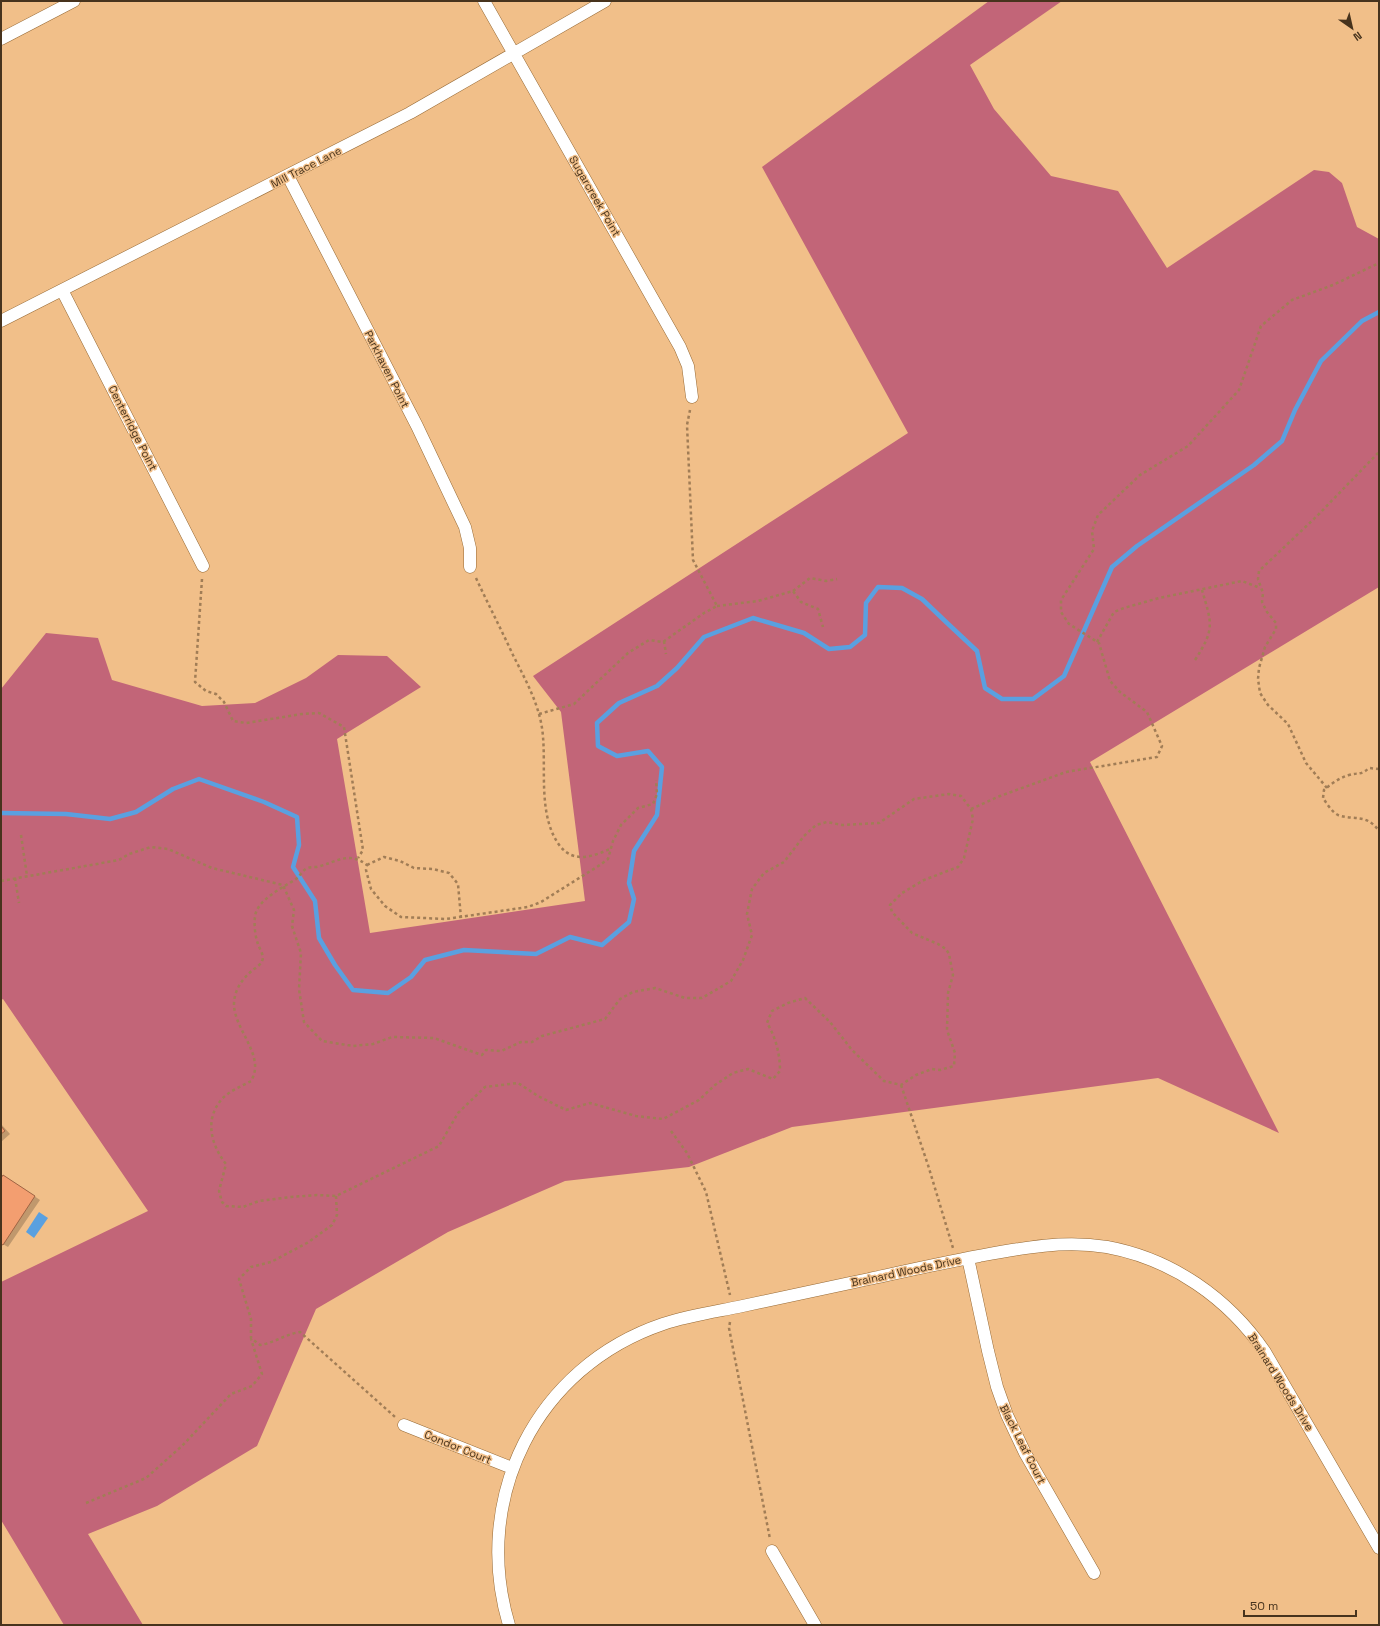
<svg xmlns="http://www.w3.org/2000/svg" width="1380" height="1626" viewBox="0 0 1380 1626" font-family="'Space Grotesk',sans-serif">
<rect width="100%" height="100%" fill="#f1bf89"/>
<path fill="#c26578" d="M989,1H1062L970,65L994,109L1051,176L1118,191L1167,268L1314,170L1329,172L1342,183L1357,227L1379,239V587L1090,762L1279,1133L1158,1078L792,1127L689,1167L565,1181L448,1232L316,1309L257,1446L157,1506L88,1534L143,1625H64L1,1520V1282L148,1211L3,999L1,1000V689L46,633L98,638L112,680L202,706L255,703L306,678L338,655L387,656L421,687L337,739L370,933L585,901L561,712L533,676L908,433L762,167Z"/>
<path fill="#5aa0e0" d="M39,1212L48,1218L34,1238L26,1232Z"/>
<path fill="#0003" d="M1,1124L10,1134L1,1142Z
M9,1179L40,1200L8,1247L1,1243V1180Z"/>
<g fill="none" stroke-linecap="round" stroke-linejoin="round">
<path stroke="#5aa0e0" stroke-width="4.5" d="M1,813L66,814L110,819L136,812L173,789L199,779L264,802L297,817L299,845L293,867L315,901L319,938L335,965L353,990L388,993L411,977L425,960L464,950L536,954L570,937L602,945L629,922L634,899L629,883L634,851L657,815L662,767L648,751L617,756L598,746L597,723L619,703L657,686L677,668L704,637L753,618L804,633L829,649L850,647L865,635L866,603L878,587L902,588L922,599L945,621L977,651L985,688L1002,699H1033L1064,676L1112,567L1137,546L1254,465L1282,441L1295,410L1321,361L1362,321L1379,312"/>
</g>
<path fill="#f39e70" stroke="#9f6444" d="M1,1126L5,1131L1,1134Z
M3,1175L35,1196L3,1245L1,1244V1178Z"/>
<g fill="none" stroke-linecap="round" stroke-linejoin="round">
<g stroke="#966934" stroke-width="13">
<path id="minor" d="M484,1L680,347L688,366L692,397
M1,39L74,1
M288,176L417,426L465,527L470,548V567
M62,290L203,566
M1,321L410,113L605,1
M968,1258L988,1351L997,1387L1007,1415L1025,1453L1094,1573
M404,1425L512,1468
M772,1551L815,1625
M509,1625C471,1498 536,1367 663,1324C687,1316 713,1312 738,1307C781,1298 825,1288 869,1279C906,1271 942,1263 979,1256C1022,1248 1063,1240 1107,1247C1172,1259 1228,1298 1265,1352L1379,1548"/>
</g>
<path stroke="#a17d56" stroke-width="2.5" stroke-dasharray="3 3" stroke-linecap="butt" d="M476,578C488,604 501,629 513,655C526,681 541,707 543,737C546,772 538,817 560,846C574,864 594,856 610,849
M202,579L195,682L206,691L216,694L224,702L233,721L246,723L302,714L319,713L344,727L363,850L358,858
M793,591L810,578L826,581L837,579
M717,606L758,601L793,591L801,602L818,609L823,627
M664,641L666,654
M1097,642L1114,612L1124,608L1159,598L1242,581L1260,588
M1195,660C1215,629 1212,624 1202,590
M539,714L574,704L628,653L649,640L663,642L704,613L717,606L693,560L687,425L690,410
M1379,769L1369,768C1360,776 1359,772 1349,775C1339,778 1331,784 1324,790L1323,798C1327,804 1332,812 1338,815C1355,821 1366,813 1379,831
M1327,788L1306,763L1288,724L1268,705L1260,693L1258,679L1259,668L1265,647L1276,629V623L1267,612L1262,602L1263,593L1258,579L1259,571L1317,516L1379,452
M971,809L1000,796L1066,772L1157,757L1162,746L1147,712L1120,692L1110,681L1099,643L1069,624L1061,612V600L1094,549L1092,531L1098,515L1140,475L1188,446L1239,390L1261,326L1292,300L1333,285L1379,263
M21,835L27,876
M367,865L384,857L400,861L414,868L433,869L449,873L458,884L461,918
M15,878L19,903
M1,881L119,860L129,854L151,847L168,849L212,868L283,885L294,910L292,926L301,953L299,989L304,1022L322,1041L353,1046L373,1044L392,1037L434,1038L482,1055L486,1050L501,1051L521,1042H532L542,1036L605,1019L620,999L633,992L655,988L685,998H702L731,981L743,960L752,935L747,914L752,889L764,873L784,862L804,836L816,825L827,822L842,825L879,823L914,799L949,794L961,796L971,809L973,819L964,858L958,867L924,880L902,893L890,905L892,912L912,933L938,944L946,949L949,954L953,975L948,993L947,1030L955,1053L954,1066L940,1070L932,1069L916,1075L901,1085L884,1081L852,1050L830,1022L805,998L788,1003L772,1011L767,1023C776,1038 780,1054 780,1071L773,1079L748,1069L733,1073L715,1085L699,1100L663,1119L636,1116L590,1103L566,1110L538,1096L518,1083L485,1087L458,1113L439,1146L336,1196L317,1195L291,1197L259,1201L243,1207L226,1206L222,1202L219,1191L226,1164C211,1145 204,1119 222,1099C229,1091 242,1086 251,1081C266,1056 235,1031 234,1005C234,989 243,978 254,969C257,967 261,964 262,961C265,956 259,948 258,944C255,936 254,925 255,917C256,900 284,887 296,879C300,876 302,871 307,868C310,867 313,867 316,867C336,863 348,850 367,865L366,870L371,889L385,906L401,917L446,919L528,907L541,902L600,865L608,859L613,841L621,825L638,808L653,804L657,794L656,780
M901,1085L928,1165L953,1248
M671,1131L687,1153L706,1192L730,1295
M336,1196L337,1215L332,1225L307,1243L271,1262L251,1267L239,1279L251,1319V1338L260,1345C274,1343 286,1334 300,1332L395,1417
M730,1322L729,1328L770,1539
M86,1503L146,1478L182,1446L231,1394L252,1386L262,1374L251,1339"/>
<use href="#minor" stroke="#fff" stroke-width="12"/>
</g>
<g text-anchor="middle" dominant-baseline="central" stroke-width="3" stroke-linejoin="round" paint-order="stroke">
<g font-size="11" fill="#47331d" stroke="#f1bf89">
<text transform="translate(306 167) rotate(-27)">Mill Trace Lane</text>
<text transform="translate(595 196) rotate(60)">Sugarcreek Point</text>
<text transform="translate(387 369) rotate(63)">Parkhaven Point</text>
<text transform="translate(133 428) rotate(63)">Centerridge Point</text>
<text transform="translate(906 1271) rotate(-12)">Brainard Woods Drive</text>
<text transform="translate(1281 1382) rotate(58)">Brainard Woods Drive</text>
<text transform="translate(1023 1444) rotate(63)">Black Leaf Court</text>
<text transform="translate(458 1447) rotate(22)">Condor Court</text>
</g>
</g>
<rect width="1380" height="1626" fill="none" stroke="#47331d" stroke-width="4"/>
<g transform="translate(1352 28) rotate(146)" stroke="#f1bf89" stroke-width="3" paint-order="stroke">
<path d="M0-3L7 15L0 10L-7 15Z" fill="#47331d"/>
<text y="-6" font-size="11" font-weight="bold" text-anchor="middle" fill="#47331d">N</text>
</g>
<path d="M1244 1610v6h112v-6" fill="none" stroke="#47331d" stroke-width="2"/>
<text x="1250" y="1610" font-size="12" fill="#47331d" stroke="#f1bf89" stroke-width="3" paint-order="stroke">50 m</text>
</svg>
